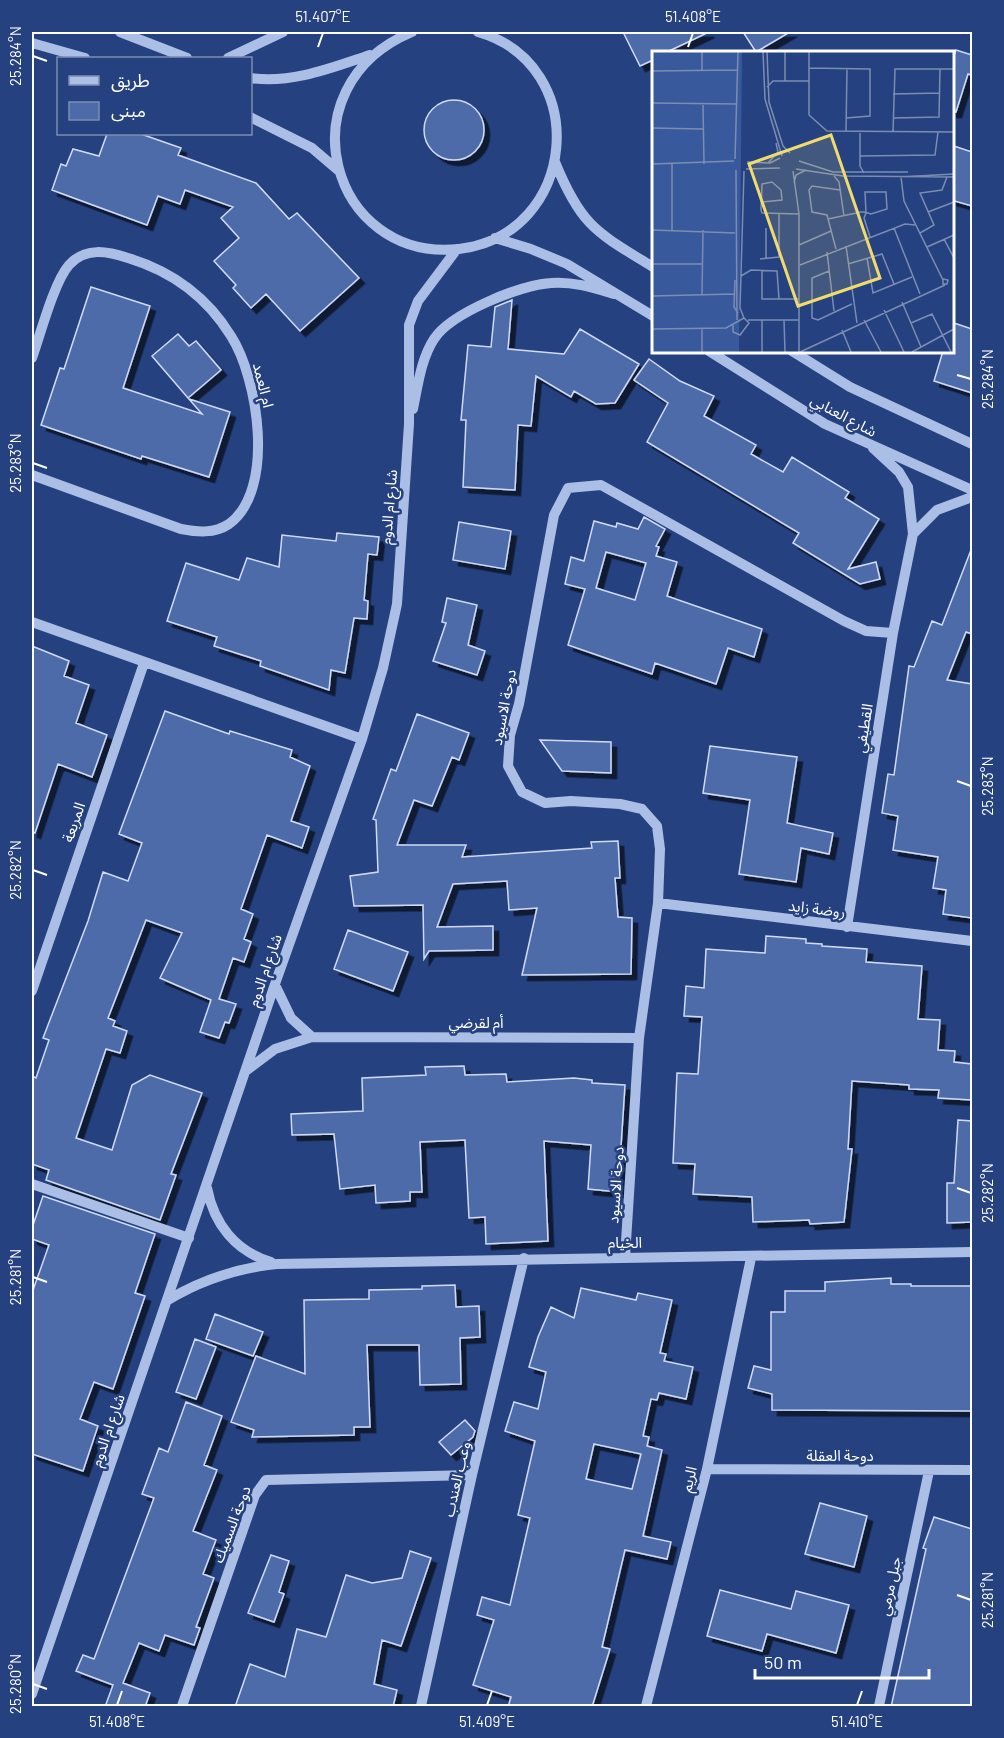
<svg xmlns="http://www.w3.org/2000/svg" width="1004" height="1738" viewBox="0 0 1004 1738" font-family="Barlow,'Noto Sans Arabic',sans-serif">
<defs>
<filter id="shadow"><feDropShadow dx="5.5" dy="5.5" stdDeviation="0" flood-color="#0009"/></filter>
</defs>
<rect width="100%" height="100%" fill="#254180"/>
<path fill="#4d6aa9" stroke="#cfdbf5" stroke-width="1.5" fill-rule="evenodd" filter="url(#shadow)" d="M623,32H709L667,52H653V60L640,66Z
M743,32H790L756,52Z
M956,50L972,55V75L968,74L956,112H951V63Z
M424 130a30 30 0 1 1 60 0a30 30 0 1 1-60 0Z
M107,134H141L181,148L178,155L256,183L289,219L297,213L359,278L300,331L266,294L251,308L233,288L236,285L214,261L239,238L221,218L233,207L185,190L180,204L158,196L147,225L52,190L61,164L66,166L73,149L99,156Z
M951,145L972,152V206L951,200Z
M91,287L150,306L123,388L202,414L189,399L230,412L209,477L142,456L141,459L41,425L60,368L64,369Z
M512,300L508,349L564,354L580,329L639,364L615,403L596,404L574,391L571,397L536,376L531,426L518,425L515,490L463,487L466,420H461L468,345L491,347L495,307Z
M951,322L972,329V393L934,381L943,351H951Z
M178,334L189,346L196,341L221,370L188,398L152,356Z
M649,359L680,381L714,396L704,416L756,445L751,454L783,472L792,457L849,492L845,498L879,519L848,569L876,562L880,579L860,584L793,543L799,533L647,442L668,403L634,380Z
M644,517L665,529L656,546L659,547L656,556L677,562L667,596L762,629L754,657L728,648L716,684L655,663L652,674L568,645L585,589L565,584L571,557L584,561L594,521L616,527L617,523L638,529ZM606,552L646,563L635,600L596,588Z
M459,522L511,531L505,569L453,560Z
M337,533L379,537L377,555L368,554L364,600L368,601L367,619L354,618L345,673L331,670L329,690L260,666L261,661L214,646L217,637L167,621L186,563L239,580L247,558L279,567L282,535L336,541Z
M971,550L972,634L966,632L947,680L972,684V918L943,914L946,890L933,888L938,857L893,850L898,816L882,813L888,774L894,775L909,666L914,667L932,621L942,625Z
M447,598L477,605L468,645L485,651L477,675L433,661L446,623L442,622Z
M32,646L69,661L64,676L89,685L76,723L107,735L92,777L58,764L35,833L32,832Z
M165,711L229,734L230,731L292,750L290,757L310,766L291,821L309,827L302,848L267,835L241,909L253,914L244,939L251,942L244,962L233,958L219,999L236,1004L229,1023L225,1022L219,1038L200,1032L211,1000L160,978L182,933L146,920L108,1018L115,1021L113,1026L127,1031L120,1053L106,1049L76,1138L112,1150L132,1085L150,1075L202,1093L171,1174L176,1175L160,1220L46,1180L49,1170L32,1164V1076L36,1078L49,1040L43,1038L88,921L103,872L128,881L142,843L119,834Z
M417,714L469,733L459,760L452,757L432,806L414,800L397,845H466L462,857L592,848L591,842L618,841L620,878H615L618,917L632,918L631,974L522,975L537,908L509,910L507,881L453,884L437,927L493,926V950L429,951L424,959L423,905L354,906L350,876L378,872L376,820L373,819L391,769L396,771Z
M540,740L611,742V773L562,771Z
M710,746L797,757L787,823L833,833L829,854L801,848L796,882L739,874L750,800L703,793Z
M348,930L408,952L393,991L334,969Z
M766,936L806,939V943L822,944V946L867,949L866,962L922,966L918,1019L940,1020L938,1050L955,1051L954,1062L972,1064V1100L938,1098L939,1090L909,1089V1085L852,1081L848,1149H852L844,1222L810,1224L809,1220L753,1222L752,1197L693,1194L695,1164L673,1163L677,1073L698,1074L702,1017L684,1016L686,986L704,988L706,949L765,953Z
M464,1066L465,1075L506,1074L507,1082L574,1078L592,1080V1083L625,1085L618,1192L588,1189L591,1145L544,1141L548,1241L486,1244L485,1217L469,1218L465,1140L420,1142L422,1192H410V1201L376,1203L375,1185L340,1189L334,1134L292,1135L291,1114L363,1111L362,1078L426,1075L425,1067Z
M958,1120L972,1121V1222L947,1223V1183H954Z
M43,1196L155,1234L135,1293L145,1296L113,1389L94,1382L80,1419L98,1426L83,1471L32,1454V1293L49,1245L32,1239V1228Z
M891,1278V1284H911V1286H972V1411L772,1410V1394L748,1388L754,1366L771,1370V1312H785V1291H825V1282Z
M455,1285L456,1307L479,1306L480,1337L460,1338L461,1384L420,1385L419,1345H367L370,1427H354V1435L252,1437L254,1430L231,1422L256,1356L305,1374L304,1300L369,1299V1290L422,1289V1286Z
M581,1288L636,1300L638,1293L672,1300L660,1353L666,1354L664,1361L693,1367L686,1399L659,1393L657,1400L651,1399L643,1436L649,1437L647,1446L662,1450L643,1536L671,1542L667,1559L625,1550L602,1647L610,1649L592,1707H508L511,1697L473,1685L494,1620L477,1615L482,1597L510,1605L530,1518L518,1515L535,1441L505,1431L514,1402L538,1409L546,1372L529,1367L538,1337L551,1307L574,1318ZM594,1444L641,1454L632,1489L586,1479Z
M215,1314L263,1332L253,1356L206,1339Z
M195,1339L216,1347L196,1399L176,1392Z
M186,1402L222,1416L204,1465L217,1470L193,1531L216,1540L203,1574L214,1578L196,1627L200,1628L194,1645L165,1635L159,1651L139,1643L123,1683L150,1693L145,1707H105L113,1685L76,1671L83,1655L94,1659L154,1498L142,1494L159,1448L168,1452Z
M465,1420L475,1431L473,1437L451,1455L439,1442Z
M820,1503L867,1516L854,1567L805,1554Z
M934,1517L972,1529V1707H891L926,1549L923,1548Z
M410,1551L431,1558L401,1646L382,1640L374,1684L397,1690L393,1707H235L250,1664L285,1677L297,1629L326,1637L346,1575L372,1583L402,1578Z
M271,1555L289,1561L279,1592L284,1594L274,1622L248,1613Z
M720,1590L791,1609L796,1591L849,1605L836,1653L767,1634L762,1651L707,1636Z"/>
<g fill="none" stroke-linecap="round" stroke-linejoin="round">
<path stroke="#abbfe6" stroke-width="10" d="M120,32L187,58
M412,32C281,87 331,263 459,249C578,235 593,65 478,32
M32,43L85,58
M228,58L283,32
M250,78C292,84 331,68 370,55
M250,117L312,148L339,171
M555,162C581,226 596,232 653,267
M495,238L531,249L567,264L653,316
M709,351L825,424L972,490
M792,351L850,387L972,444
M32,358C40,336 54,282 69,265C85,247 107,251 128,258C171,271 207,297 231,336C258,378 276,490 229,524C214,534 197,532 181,529L32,475
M413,409C418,385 421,359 434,339C451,313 520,285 551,283C572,281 594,288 614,294
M913,534L937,510L972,497
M32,622L362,739
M658,903L972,941
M847,927L893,633L913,534L908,487L899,472L873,448
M275,985L291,1018L312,1037
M32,991L144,663
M247,1070L275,1049L312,1037L639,1038
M32,1184L189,1238
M207,1188C214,1224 235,1251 271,1262
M625,1257L639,1038L658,903L660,849L657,826L642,809L620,804L571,801L545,803L522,792L508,766L510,735L519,704L554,515L568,488L601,485L844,621L866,631L893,633
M168,1300C203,1279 237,1268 277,1264L972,1252
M707,1469L972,1470
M32,1694L275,984L362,739L383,668L397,604L409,424V325L418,301L457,249
M182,1706L255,1495L266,1480L472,1475
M421,1706L472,1475L524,1258
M646,1706L707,1469L751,1258
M879,1706L929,1471"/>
</g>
<path fill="none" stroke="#fff" stroke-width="2" d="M318,47L323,33M688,47L693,33M33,56L47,61M957,375L971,379M33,463L47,468M957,781L971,786M33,870L47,875M957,1188L971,1193M33,1277L47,1282M957,1595L971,1600M33,1684L47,1689M117,1705L122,1691M487,1705L492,1691M857,1705L862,1691"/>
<g text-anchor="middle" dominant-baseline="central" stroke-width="5" stroke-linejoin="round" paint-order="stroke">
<g font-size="15" fill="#fff" stroke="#254180">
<text transform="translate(264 385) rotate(76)">ام العمد</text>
<text transform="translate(844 415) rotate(28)">شارع العنابي</text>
<text transform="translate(388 507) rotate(-85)">شارع ام الدوم</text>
<text transform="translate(503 707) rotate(-79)">دوحة الاسيود</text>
<text transform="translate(863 728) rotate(-81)">القطيفي</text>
<text transform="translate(73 822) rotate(-71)">المربعة</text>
<text transform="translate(817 908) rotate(7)">روضة زايد</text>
<text transform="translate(264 970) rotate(-71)">شارع ام الدوم</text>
<text x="476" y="1022">أم لقرضي</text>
<text transform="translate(615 1185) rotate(-86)">دوحة الاسيود</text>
<text x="625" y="1242">الخيام</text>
<text transform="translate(107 1430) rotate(-71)">شارع ام الدوم</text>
<text x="840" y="1455">دوحة العقلة</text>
<text transform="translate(456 1479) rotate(-77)">وعب العندب</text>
<text transform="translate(688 1479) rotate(-76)">الريم</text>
<text transform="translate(231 1524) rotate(-69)">دوحة السميك</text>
<text transform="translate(889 1586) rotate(-78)">جبل مرمي</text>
</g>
</g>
<g transform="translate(652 51)">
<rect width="302" height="302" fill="#254180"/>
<path d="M0,1H90L87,301H0Z" fill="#39599d"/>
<path fill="none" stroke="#7c8db3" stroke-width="1.5" d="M111,1L113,48L130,105M115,1L117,51L131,95L138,102M157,1V64L175,80L302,81M157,17L218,18V65L194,67M0,20L85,19M50,20V1M133,30V1M115,36L121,30H157M241,43L288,42M0,52L85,53M51,54L52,113M241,67L287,66L288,18M0,77L51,78M194,81L195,17M241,81L243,18H302M208,82V115L212,122M208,105L283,104L286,81M83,108L86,1M147,110L181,121H256M95,111L118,112L128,107M116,112L126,101L124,92M0,113L82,110M94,118L128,117M144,118L191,125L302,126M84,119L85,269M141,120L147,163V301M182,125L187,131L192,165M142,132L144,124L154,119M109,151L130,149L129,139L120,131L110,133V134L109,159L110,162L147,163M276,161L302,151M176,168L209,161H212L214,162H216L219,163L235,158L234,141H213L214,162L212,167L218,186M114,177V208M242,177L268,243M0,179L83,182M20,179V113M268,182L282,174L268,142L290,139L295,126M292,188L302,207M147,194L179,180M194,195L205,272M275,196L302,184M184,198L175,164L160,161L157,139L160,135L188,139M175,201L182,260M215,207L221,242L260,226M108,208L127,206V163M0,213H50M196,213L230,203L242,233M148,214L253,173L263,174M110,220V248H147M177,220L160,227V267L166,269L200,253M89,225L99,219L125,220L127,248M291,228L296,229L295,233H291ZM83,229L82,256L86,262M291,229L252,150L249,126L302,123M0,245L82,243M50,245L51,179M250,251L269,296M232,259L252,301M92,267L88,257L92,120M96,269H147M110,269V301M132,269L133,301M212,269L229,301M259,272L280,263L299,301M0,278L74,277L92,267L97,272L88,284L81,281V274M50,278V301M190,279L199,301M148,301L293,234M260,301L302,278"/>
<path fill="#f0db6f" fill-opacity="0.15" stroke="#f0db6f" stroke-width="3" d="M179,84L228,227L146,255L97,113Z"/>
<rect width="302" height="302" fill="none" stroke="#fff" stroke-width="3"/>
</g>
<rect width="1004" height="1738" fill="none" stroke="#254180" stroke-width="66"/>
<rect x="57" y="57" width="195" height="78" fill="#254180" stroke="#7c8db3" stroke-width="1.5"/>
<rect x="69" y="76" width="30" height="9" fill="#abbfe6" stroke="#7c8db3" stroke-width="1.5"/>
<text x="111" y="87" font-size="18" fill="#ffffff">طريق</text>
<rect x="69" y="102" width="30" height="18" fill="#4d6aa9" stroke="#7c8db3" stroke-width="1.5"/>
<text x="111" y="117" font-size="18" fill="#ffffff">مبنى</text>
<path d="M755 1669v9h174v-9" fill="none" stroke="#ffffff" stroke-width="3"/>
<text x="764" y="1669" font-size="18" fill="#ffffff" stroke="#254180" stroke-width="4.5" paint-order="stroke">50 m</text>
<rect x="33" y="33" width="938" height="1672" fill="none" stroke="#fff" stroke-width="2"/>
<g font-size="15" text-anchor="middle" fill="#fff">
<text x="323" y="22">51.407°E</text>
<text x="693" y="22">51.408°E</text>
<text transform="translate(16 56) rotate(-90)" y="5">25.284°N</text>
<text transform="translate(988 379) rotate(-90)" y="5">25.284°N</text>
<text transform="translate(16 463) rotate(-90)" y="5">25.283°N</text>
<text transform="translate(988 786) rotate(-90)" y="5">25.283°N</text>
<text transform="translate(16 870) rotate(-90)" y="5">25.282°N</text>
<text transform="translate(988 1193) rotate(-90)" y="5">25.282°N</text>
<text transform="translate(16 1277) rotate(-90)" y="5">25.281°N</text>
<text transform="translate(988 1600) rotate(-90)" y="5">25.281°N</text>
<text transform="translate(16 1684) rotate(-90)" y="5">25.280°N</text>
<text x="117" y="1727">51.408°E</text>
<text x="487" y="1727">51.409°E</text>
<text x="857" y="1727">51.410°E</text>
</g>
</svg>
